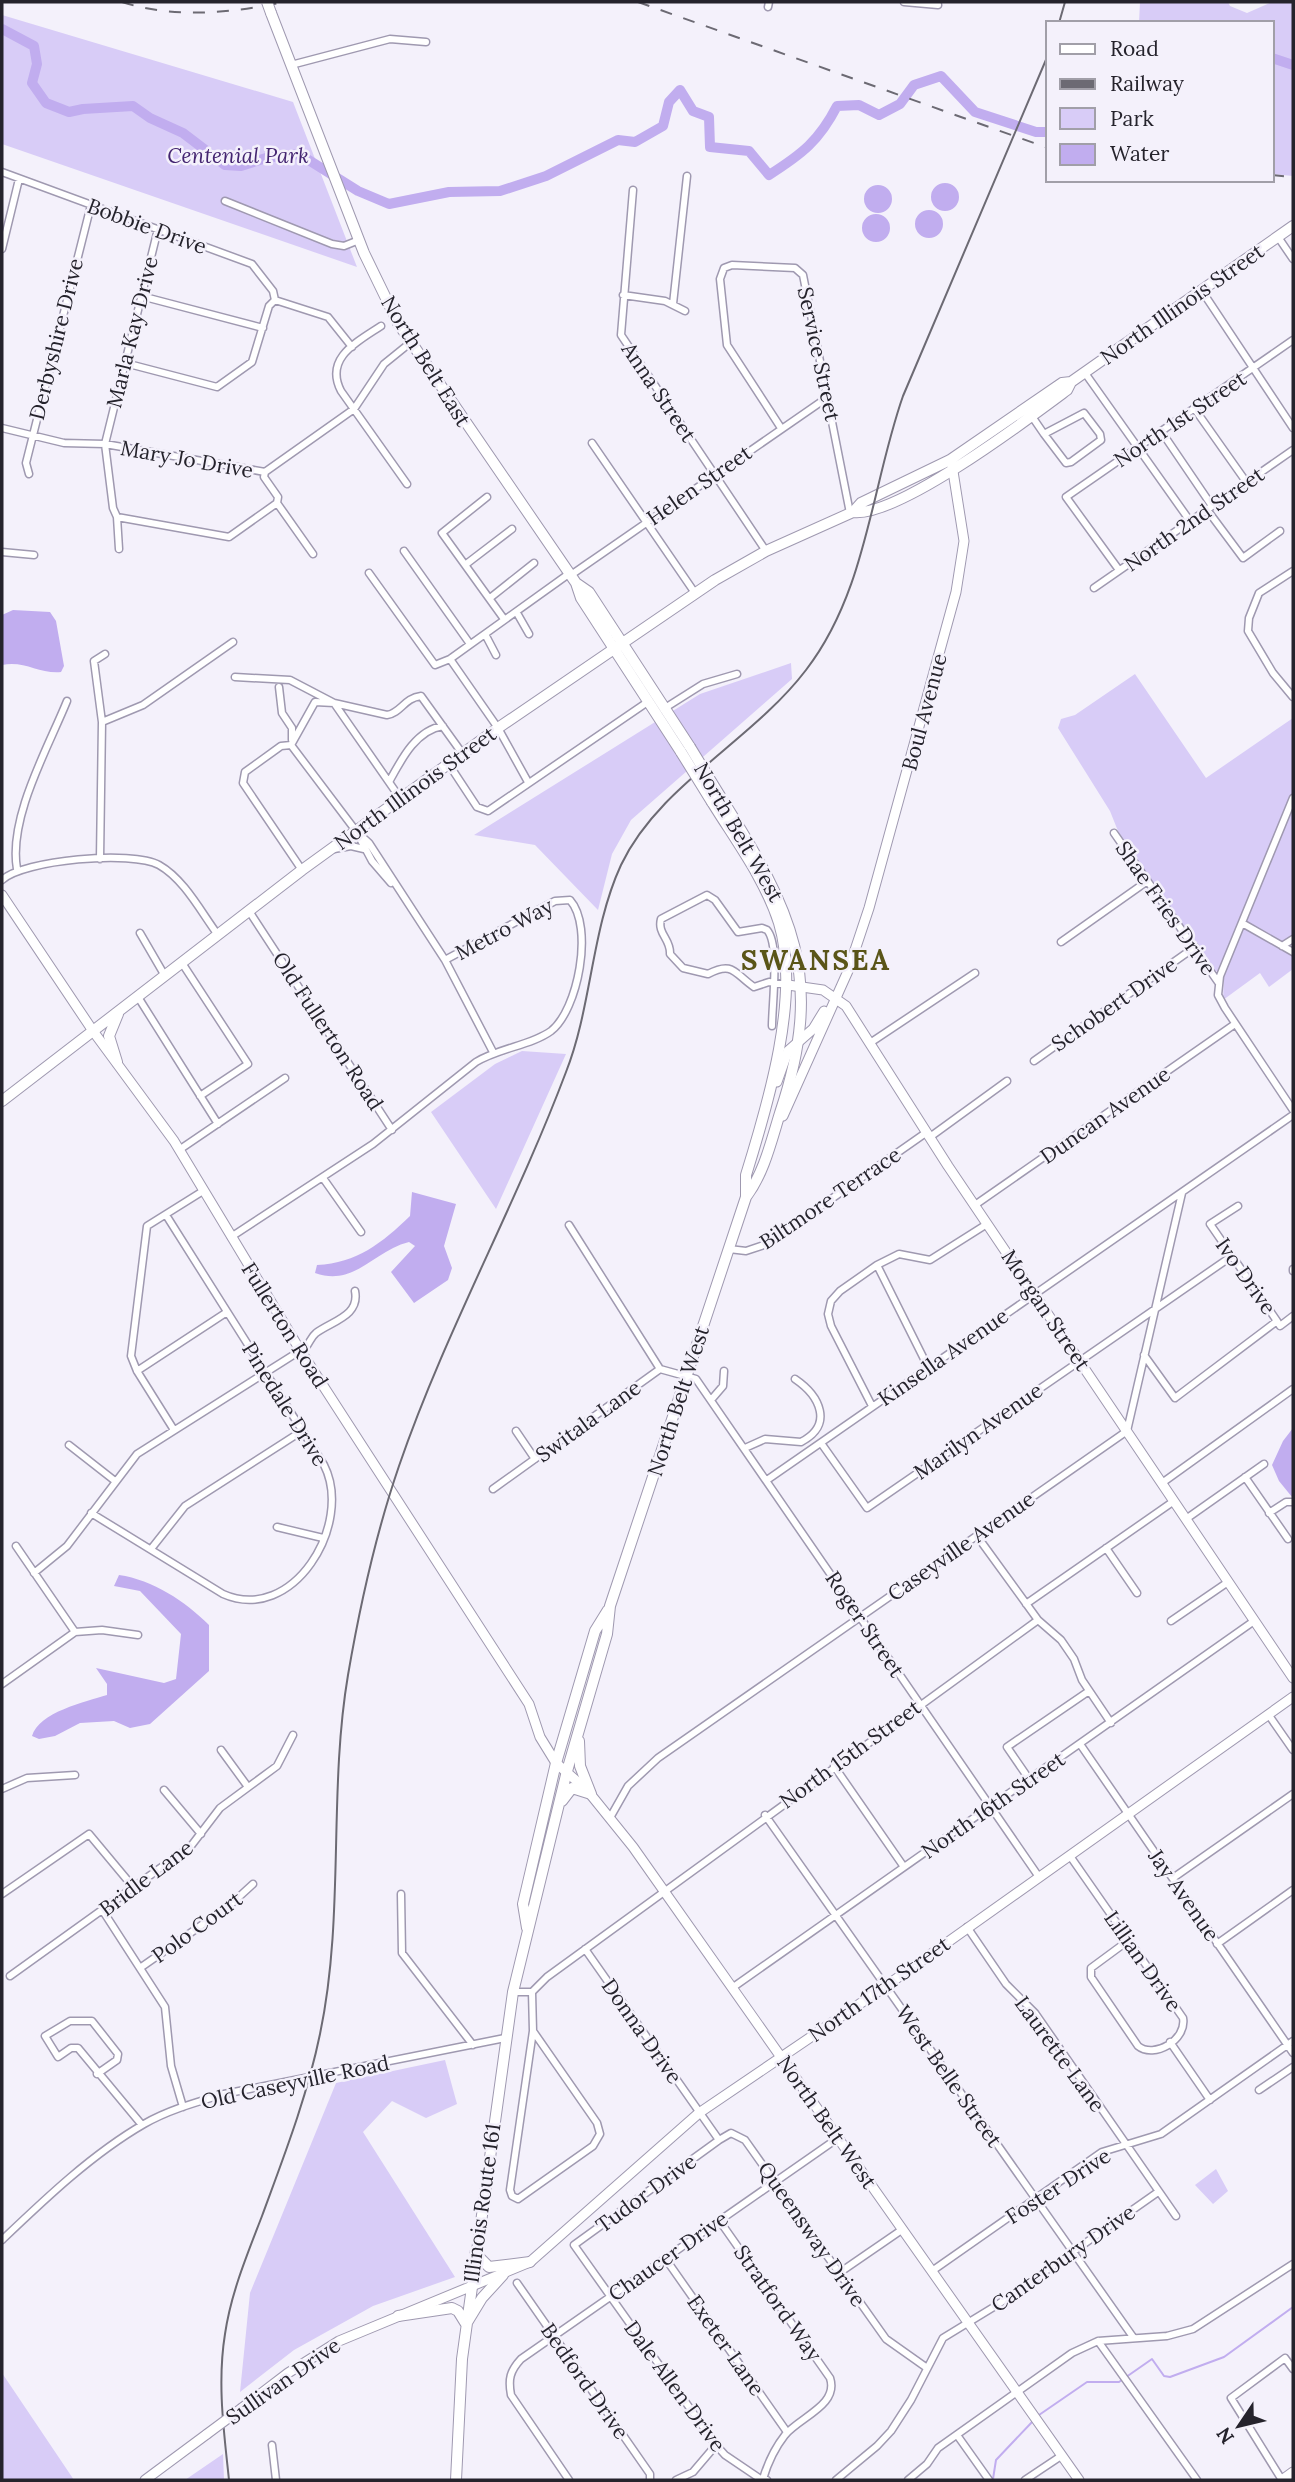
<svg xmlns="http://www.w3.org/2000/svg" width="1295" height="2482" viewBox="0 0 1295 2482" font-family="Lora,serif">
<rect width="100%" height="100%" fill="#f4f1fb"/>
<path fill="#d8ccf7" d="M1140,2H1228L1230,6L1247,13L1272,2H1293V176L1272,174V23H1139Z
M2,15L293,102L357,267L2,144Z
M791,663L792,679L631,820L612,854L598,910L535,845L474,835L700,694Z
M1135,674L1206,778L1293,718V935L1282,943L1293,954V969L1269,987L1260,973L1223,1000L1224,975L1214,970L1120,836L1110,811L1058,728L1061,719L1075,715Z
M522,1051L566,1054L496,1209L431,1112L495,1064Z
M445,2060L457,2104L426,2118L392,2101L363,2132L455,2277L373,2306L294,2350L240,2392L250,2293L336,2083Z
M1216,2169L1228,2191L1213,2204L1195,2185Z
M2,2373L74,2480H2Z
M223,2454L224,2480H185Z"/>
<path fill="#c1adef" d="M931 197a14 14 0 1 1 28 0a14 14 0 1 1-28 0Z
M864 199a14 14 0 1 1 28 0a14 14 0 1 1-28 0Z
M915 224a14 14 0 1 1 28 0a14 14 0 1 1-28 0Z
M862 228a14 14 0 1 1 28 0a14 14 0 1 1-28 0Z
M13,610L50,612L56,621L64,666L61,672C39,674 24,660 2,665V615Z
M412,1192L456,1204L444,1246L452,1268L448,1280L414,1303L391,1272L415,1246L409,1242C373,1251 355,1287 315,1273L317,1265C357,1263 382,1243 410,1216Z
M1293,1428V1495L1292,1497L1279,1481L1272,1465L1283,1441Z
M119,1575C153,1580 185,1601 209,1625V1671L150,1724L130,1728L114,1721L80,1723L55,1736L39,1739L32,1736C39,1712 85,1702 107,1695V1684L96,1668L164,1683L176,1679L181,1634L140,1591L114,1586Z"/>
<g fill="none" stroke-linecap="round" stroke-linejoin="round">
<path stroke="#c1adef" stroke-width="2" d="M1039,2415L1087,2382H1119L1152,2359L1164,2376L1170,2377L1224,2357L1293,2307
M993,2479L996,2460L1033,2421"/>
<path stroke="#c1adef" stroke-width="10" d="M2,29L34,46L37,64L32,83L46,103L69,112L83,109L133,106L150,118L183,133L225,165L241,166L266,158L299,154L358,191L389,204L449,192L500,191L546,176L618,140L635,142L663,126L669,102L680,90L693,111L709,117L710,147L749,151L769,175C802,154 819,141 837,106L859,105L879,115L900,104L914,85L941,76L975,112L1036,132H1048
M1272,58L1293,65"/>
<g stroke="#9f99b0" stroke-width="9">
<path id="street" d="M904,2L938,5
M768,7L769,2
M291,65L390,39L426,42
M2,172L252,264L273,291L275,300
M633,190L621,335L766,551
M225,201L332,244L344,246L359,240
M1278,237L1293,259
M2,249L19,179
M1202,291L1293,428
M623,295L665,301L685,311
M141,296L263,328
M275,300L328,317L352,347
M673,304L687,176
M381,326C357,342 324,358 341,391L407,484
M125,363L217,387L252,362L269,306L275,300
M1085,373L1190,521
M1194,408L1247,483
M1084,413L1100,434L1101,440L1071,462L1066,463L1044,434Z
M1031,415L1044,434
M2,428L64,443L105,444L265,472L354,409L384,364L410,343
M781,428L727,345L720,279L724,268L732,265L795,268L803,275L850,513
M1161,431L1212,506
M592,443L695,593
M265,472L264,477L278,497L277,503L313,554
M29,474L26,463L91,205
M487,497L442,533L504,619
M1208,511L1243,558L1280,531
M117,517L229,537L277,503
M119,549L117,517L113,508L105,444L158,229
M404,551L470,644
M2,552L34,555
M465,565L512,529
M1119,570L1066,497L1293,340
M1293,571L1259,593L1249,618L1248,631L1273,673L1293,697
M369,573L435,665L450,659L498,728L528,782
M571,575L828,397
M1094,588L1293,450
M490,598L534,563
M517,613L529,634
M485,634L496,655
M450,659L570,573
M235,677L290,680L334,703L400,798
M279,687L282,713L292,728V740
M665,708L703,684L737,674
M102,722L143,705L233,642
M291,745L315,702L334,703L387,715C401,713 404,698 421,696L462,753
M448,763L477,807L488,811L649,701
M389,782C401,760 416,730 443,726
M1293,798L1220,976L1218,995L1225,1008L1293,1110
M356,831L372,861L391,883
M1114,833L1218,982
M334,849L351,846L364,849
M100,859L102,722L94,661L105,654
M17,869C8,818 48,748 67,701
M302,870L243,783L245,772L281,746L291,745L356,831L369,843L445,960L493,1052
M2,880C23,860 132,850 159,865C184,879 201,912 218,935
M249,911L392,1130
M1242,923L1293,952
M140,933L165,976
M1061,942L1146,882
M1282,946L1293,939
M182,963L248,1064L200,1096
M138,997L218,1124
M772,1026C772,1005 780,944 767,930L762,928L738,932L715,900L707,895L661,919C657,934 671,939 670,954L683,968L708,974C733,961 734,973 754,987L769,982L788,985
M870,1043L975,973
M1034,1061L1195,947
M930,1137L1007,1081
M179,1150L285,1078
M323,1178L361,1232
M975,1205L1235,1024
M1238,1206L1210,1224L1277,1321
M569,1225L660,1369
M231,1237L373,1144L476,1062C499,1048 532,1045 551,1031C578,1010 594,927 570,900L555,901L445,960
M729,1249L746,1251L767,1244L927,1132
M877,1265L928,1367
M1293,1269V1271
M1144,1355L1175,1398L1277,1321L1280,1326L1293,1316
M137,1371L227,1312
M711,1400L723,1386L724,1371
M872,1406L831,1326L828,1314L831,1301L840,1291L877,1265L899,1254L930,1260L987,1224
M174,1430L137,1371L131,1356L147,1226L203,1191
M516,1431L535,1459
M821,1443L867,1508L1232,1256
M69,1445L115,1481
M745,1448L765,1439L801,1442C834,1425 820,1396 795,1379
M1245,1477L1288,1539
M767,1480L1293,1115
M1162,1483L1293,1389
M493,1489L660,1369L696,1379L1039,1877
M91,1513L223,1594C293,1625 354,1524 324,1465L166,1215
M1269,1513L1286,1502H1293
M1186,1519L1264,1464
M277,1527L323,1538
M977,1536L1038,1620L1061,1640L1074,1659L1082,1680L1111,1723
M16,1546L75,1632
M1106,1548L1137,1593
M151,1549L185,1506L302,1431
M34,1573L67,1546L137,1454L306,1347C310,1342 311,1337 316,1333C332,1321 360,1316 355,1291
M1026,1604L1174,1501
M1171,1621L1228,1582
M75,1632L102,1630L138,1635
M2,1684L75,1632
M1268,1714L1293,1750
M1080,1744L1293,2053
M221,1750L248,1787
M834,1766L904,1867
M1029,1779L1007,1747L1089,1691
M2,1789L27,1778L75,1775
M164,1790L201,1834
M765,1815L1133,2337
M611,1816L628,1786L658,1758L1127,1431L1182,1193
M1070,1856L1183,2018C1187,2040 1154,2059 1138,2046L1091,1977V1968L1129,1940
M1173,1878L1293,1794
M2,1894L89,1834L134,1888
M401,1894L402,1953L473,2045
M103,1911L165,2007L171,2066L183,2107
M967,1927L1006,1984L1035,2013L1176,2216
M1217,1944L1293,1890
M585,1949L719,2140L731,2133L745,2140L886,2339L927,2368
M140,1968L229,1906L253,1884
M10,1976L191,1846L220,1808L277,1766L293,1735
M732,1988L1254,1621
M513,1992H532L547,1977L1038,1620
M532,1992L533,2031L597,2123L600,2134L593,2146L518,2199L512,2196L510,2190L533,2031
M1170,2042L1210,2100
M97,2074L117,2060L118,2054L92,2021H70L45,2036L58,2057L71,2048H78L142,2125
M1259,2090L1293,2067
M719,2140L574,2245L716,2445L725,2455L762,2480
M719,2220L830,2378C839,2405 800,2417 785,2435C774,2449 768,2462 763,2479L767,2480
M2,2240C45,2199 92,2154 144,2124C168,2110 197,2102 224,2094L505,2038
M665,2258L787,2432
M932,2271L1102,2152L1161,2134L1293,2041
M839,2273L903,2229
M517,2283L650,2474V2480
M1098,2341L1197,2480
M957,2435L989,2480
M272,2445L276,2480
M569,2480L511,2395C508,2379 510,2371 521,2359L838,2138
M676,2480L693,2472L716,2445
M836,2480L877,2446L891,2431L911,2400L943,2338L997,2305L1158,2192
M908,2480L927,2464L938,2448L1072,2353L1098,2341L1167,2336L1193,2329L1293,2264
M1025,2480L1061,2456
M1282,2480L1231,2398L1285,2358L1293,2369"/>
</g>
<g stroke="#9f99b0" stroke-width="11">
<path id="secondary" d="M2,895L93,1031L174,1141L300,1350L529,1704L540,1737L556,1763L587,1790L633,1847L1079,2480
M788,985L823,990L846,1006L948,1166L1293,1678
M777,1082L788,1051L813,1029L824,1011
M783,1116L848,971L869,908L956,592L964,541L952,465
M242,2408L288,2373L339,2341L530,2262L699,2113L886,1986L1293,1697
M145,2480L207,2434
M1282,2480L1293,2472"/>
</g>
<g stroke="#9f99b0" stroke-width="12">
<path id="primary" d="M271,13L364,253L398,323L576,583L581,598L681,752
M853,512C897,518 1028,419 1067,390L1071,382L1293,226
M576,583L589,592L690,747
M712,802C736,841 765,879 779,923C801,995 768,1104 746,1175V1197
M117,1062L109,1036L118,1014
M2,1101L302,870L498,728L715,580L766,551L853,512L861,503L950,460L1062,383L1071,382
M579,1741L580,1766L591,1794
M562,1801L572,1788L591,1794
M527,1928L523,1904L556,1763L595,1631L608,1610
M475,2253L489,2267L530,2262
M398,2316L452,2308L458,2311L466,2324
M468,2321L482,2298L503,2275
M456,2480L462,2359L513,1992L567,1771L607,1634L610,1606L746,1197C764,1173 771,1142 780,1113C826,976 792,911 720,796"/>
</g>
<use href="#street" stroke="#fff" stroke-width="6"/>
<use href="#secondary" stroke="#fff" stroke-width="9"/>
<use href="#primary" stroke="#fff" stroke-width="10"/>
<path stroke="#6c6a73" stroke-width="2" d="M1059,23L1065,2
M229,2480C224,2432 217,2383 225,2334C231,2293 247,2255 262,2216C284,2156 307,2097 320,2034C345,1915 328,1793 348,1675C360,1605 376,1533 399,1466C445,1332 516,1205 566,1072C592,1006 591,930 621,865C659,785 752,741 806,670C867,591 871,487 903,396L1048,55"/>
<path stroke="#6c6a73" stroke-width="2" stroke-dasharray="12 12" stroke-linecap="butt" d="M122,2C174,19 231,13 284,2
M638,2L1048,148
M1272,175L1293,177"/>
<g stroke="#9f99b0" stroke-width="11" stroke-linecap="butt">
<path id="secondary-bridge" d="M207,2434L242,2408"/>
</g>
<g stroke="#9f99b0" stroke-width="12" stroke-linecap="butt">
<path id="primary-bridge" d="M267,2L271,13
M690,747L720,796
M681,752L712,802"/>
</g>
<use href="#secondary-bridge" stroke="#fff" stroke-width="9"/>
<use href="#primary-bridge" stroke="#fff" stroke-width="10"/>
</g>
<g text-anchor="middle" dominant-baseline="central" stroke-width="5" stroke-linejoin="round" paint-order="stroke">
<g font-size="21" font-style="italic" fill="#442571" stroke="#f4f1fb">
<text x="238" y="155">Centenial Park</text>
</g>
<g font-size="21" fill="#25232c" stroke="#f4f1fb">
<text transform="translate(147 226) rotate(20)">Bobbie Drive</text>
<text transform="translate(1182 304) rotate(-35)">North Illinois Street</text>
<text transform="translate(132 332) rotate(-76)">Marla Kay Drive</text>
<text transform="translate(56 339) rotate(-76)">Derbyshire Drive</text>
<text transform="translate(819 354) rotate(78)">Service Street</text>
<text transform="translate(426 361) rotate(58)">North Belt East</text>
<text transform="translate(659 392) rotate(56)">Anna Street</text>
<text transform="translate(1180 419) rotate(-34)">North 1st Street</text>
<text transform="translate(187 459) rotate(10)">Mary Jo Drive</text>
<text transform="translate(699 485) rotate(-35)">Helen Street</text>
<text transform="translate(1194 519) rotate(-35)">North 2nd Street</text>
<text transform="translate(924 712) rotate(-75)">Boul Avenue</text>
<text transform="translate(415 788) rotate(-36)">North Illinois Street</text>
<text transform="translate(739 832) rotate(60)">North Belt West</text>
<text transform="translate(1166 908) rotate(55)">Shae Fries Drive</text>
<text transform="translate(504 929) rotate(-28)">Metro Way</text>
<text transform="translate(1114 1004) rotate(-35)">Schobert Drive</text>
<text transform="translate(328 1031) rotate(57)">Old Fullerton Road</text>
<text transform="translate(1105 1115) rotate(-35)">Duncan Avenue</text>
<text transform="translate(830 1198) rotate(-34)">Biltmore Terrace</text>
<text transform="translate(1246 1276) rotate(55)">Ivo Drive</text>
<text transform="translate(1046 1310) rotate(56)">Morgan Street</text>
<text transform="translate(285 1325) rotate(58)">Fullerton Road</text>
<text transform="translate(943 1357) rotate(-35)">Kinsella Avenue</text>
<text transform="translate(678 1401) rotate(-72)">North Belt West</text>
<text transform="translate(285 1404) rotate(58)">Pinedale Drive</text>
<text transform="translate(588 1421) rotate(-36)">Switala Lane</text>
<text transform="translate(978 1431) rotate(-35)">Marilyn Avenue</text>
<text transform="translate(961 1546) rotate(-35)">Caseyville Avenue</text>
<text transform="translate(865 1624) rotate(56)">Roger Street</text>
<text transform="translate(850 1754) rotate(-36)">North 15th Street</text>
<text transform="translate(993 1805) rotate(-35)">North 16th Street</text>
<text transform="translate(146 1878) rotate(-37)">Bridle Lane</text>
<text transform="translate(1184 1895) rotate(55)">Jay Avenue</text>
<text transform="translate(197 1927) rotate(-36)">Polo Court</text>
<text transform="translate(1143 1961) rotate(55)">Lillian Drive</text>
<text transform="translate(879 1989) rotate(-35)">North 17th Street</text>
<text transform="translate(642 2031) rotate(55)">Donna Drive</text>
<text transform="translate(1060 2054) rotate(54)">Laurette Lane</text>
<text transform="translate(949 2076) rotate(55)">West Belle Street</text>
<text transform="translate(295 2082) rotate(-12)">Old Caseyville Road</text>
<text transform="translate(827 2122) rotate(55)">North Belt West</text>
<text transform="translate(1058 2186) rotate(-33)">Foster Drive</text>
<text transform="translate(646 2193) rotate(-36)">Tudor Drive</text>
<text transform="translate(482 2203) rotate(-82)">Illinois Route 161</text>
<text transform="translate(812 2234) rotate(55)">Queensway Drive</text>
<text transform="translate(668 2256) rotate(-35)">Chaucer Drive</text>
<text transform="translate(1063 2258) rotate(-35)">Canterbury Drive</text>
<text transform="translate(778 2303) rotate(55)">Stratford Way</text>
<text transform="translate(726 2345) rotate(55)">Exeter Lane</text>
<text transform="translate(283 2381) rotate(-35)">Sullivan Drive</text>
<text transform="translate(585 2381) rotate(55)">Bedford Drive</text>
<text transform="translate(675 2386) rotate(54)">Dale Allen Drive</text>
</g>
<g font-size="28" font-weight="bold" letter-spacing="2" fill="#5a5518" stroke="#f4f1fb">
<text x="816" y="960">SWANSEA</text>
</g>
</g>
<rect width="1295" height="2482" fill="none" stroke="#25232c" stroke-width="7"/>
<rect x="1046" y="21" width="228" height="161" fill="#f4f1fb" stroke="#a19fa8" stroke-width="2"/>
<rect x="1060" y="44" width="35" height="10" fill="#ffffff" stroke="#a19fa8" stroke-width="2"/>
<text x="1110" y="56" font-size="21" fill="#25232c">Road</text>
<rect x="1060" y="79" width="35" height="10" fill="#6c6a73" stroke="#a19fa8" stroke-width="2"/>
<text x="1110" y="91" font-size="21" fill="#25232c">Railway</text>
<rect x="1060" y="108" width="35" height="21" fill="#d8ccf7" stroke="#a19fa8" stroke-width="2"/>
<text x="1110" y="126" font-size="21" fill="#25232c">Park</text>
<rect x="1060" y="144" width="35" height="21" fill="#c1adef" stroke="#a19fa8" stroke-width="2"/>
<text x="1110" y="161" font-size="21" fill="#25232c">Water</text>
<g transform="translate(1239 2426) rotate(235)" stroke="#f4f1fb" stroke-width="5" paint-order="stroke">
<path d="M0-5L12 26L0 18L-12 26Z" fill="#25232c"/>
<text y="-10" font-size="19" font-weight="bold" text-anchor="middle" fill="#25232c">N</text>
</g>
</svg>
